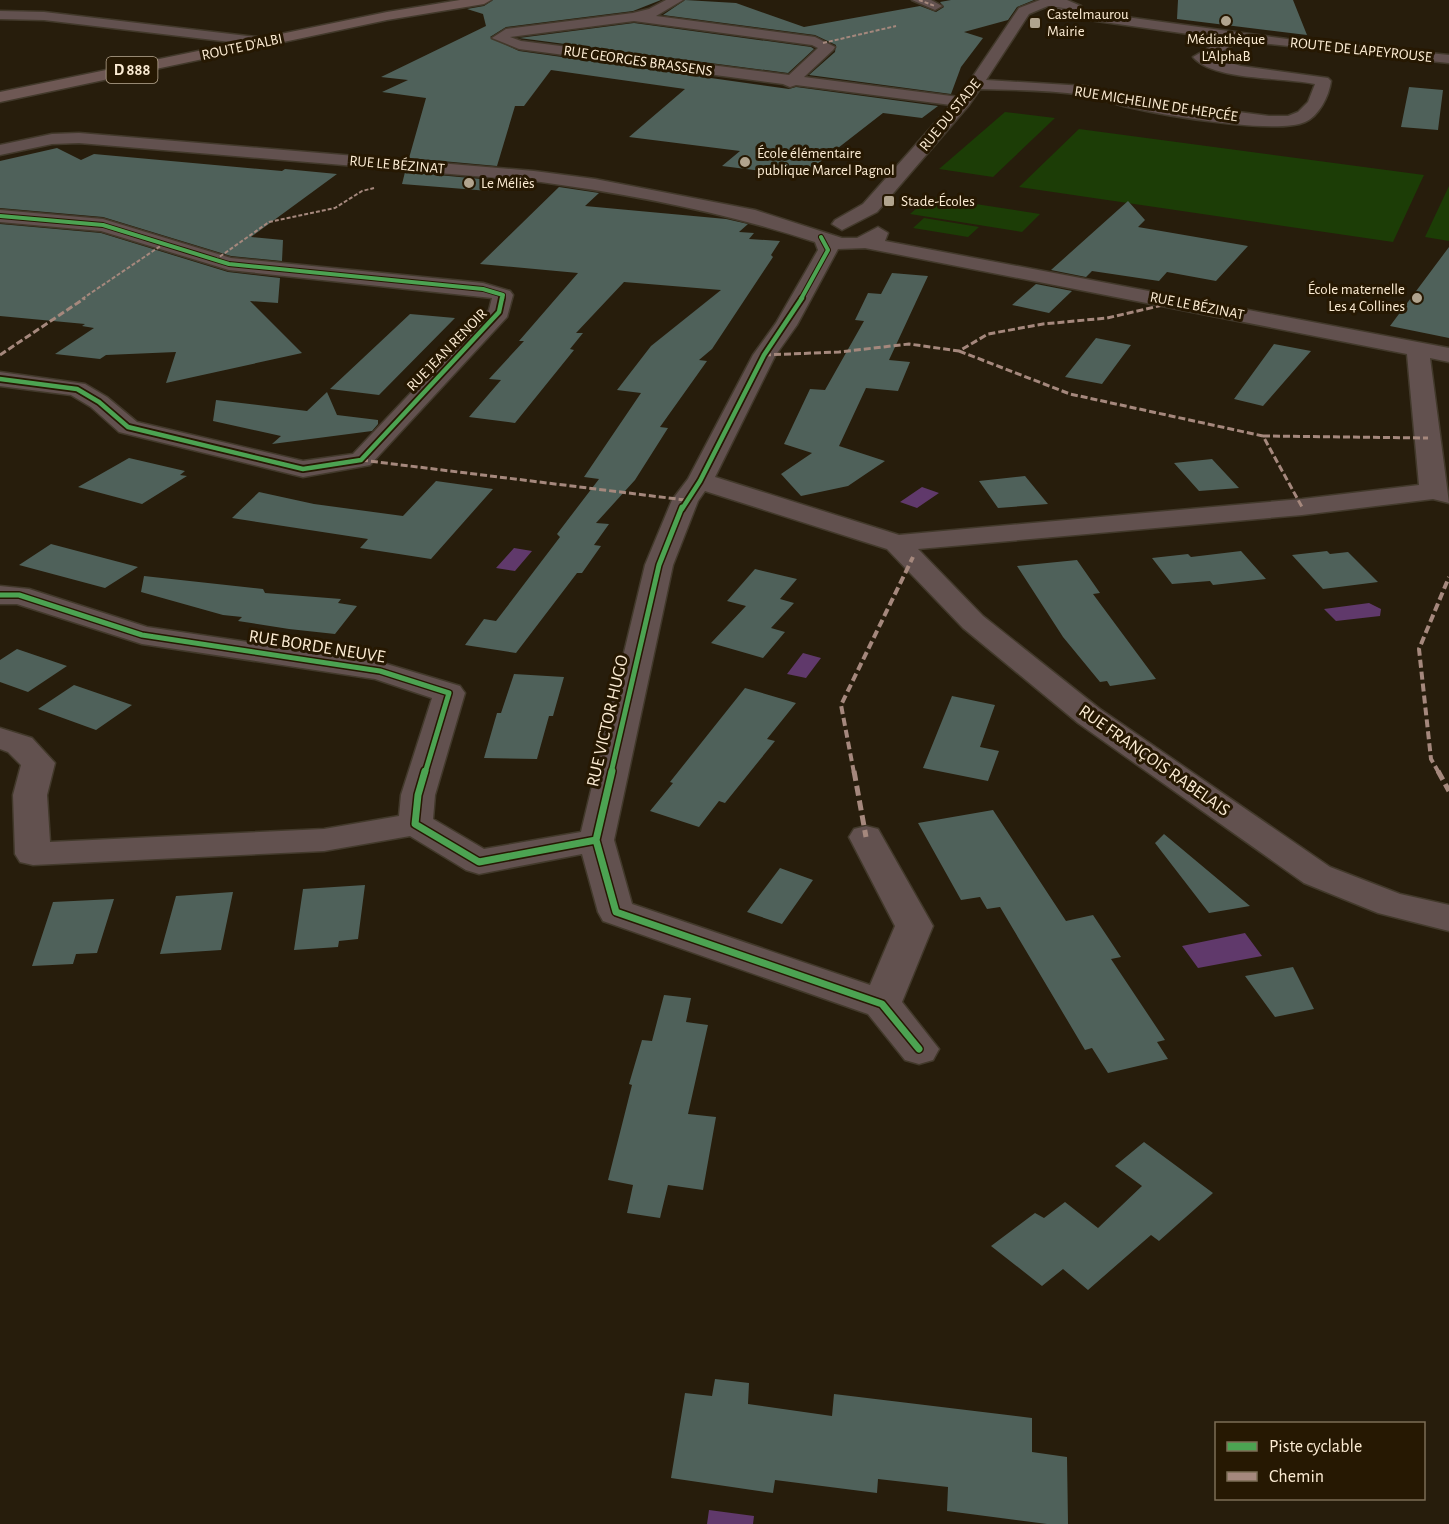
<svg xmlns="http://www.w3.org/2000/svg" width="1449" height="1524" viewBox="0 0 1449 1524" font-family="'Alegreya Sans',sans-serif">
<rect width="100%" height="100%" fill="#271d0c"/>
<path fill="#1c3d06" d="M1005,112L1055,118L993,177L939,169Z
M1079,129L1424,175L1393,242L1019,187Z
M1449,186V241L1425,237Z
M930,197L1040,214L1022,232L910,214Z
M924,218L979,227L968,237L913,228Z"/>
<path fill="#60396b" d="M922,487L939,493L917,508L900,502Z
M514,548L532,551L515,571L496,568Z
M1369,603L1381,609L1380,616L1336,621L1324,609Z
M803,653L821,658L806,678L787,674Z
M1245,933L1262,956L1198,968L1182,946Z
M709,1510L754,1516L753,1524H707Z"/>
<path fill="#4f615a" d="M493,0H661L633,11L506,27L490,37L519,51L789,89L796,87L938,106L922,118L883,113L802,176L722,166L740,151L629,137L685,89L551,70L524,106H515L497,166L409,158L426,98L382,92L408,80L381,77L486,26L483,14L467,9L484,6Z
M685,0L736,3L804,27L920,6L936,12L944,7L940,2L951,0H1034L1017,7L1008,20L964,32L983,38L961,67L951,94L809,75L835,52L836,45L815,35L663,15Z
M1178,0H1293L1307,35L1177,19Z
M634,23L811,47L814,49L788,73L519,38Z
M1409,87L1443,90L1438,130L1401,127Z
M57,148L81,160L94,154L282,171L285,169L337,174L251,237L283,240L282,261L231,256L103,217L0,208V161Z
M405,172L492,180L489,191L402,184Z
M559,187L599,193L585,206L726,219L748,224L739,232L754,233L749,239L780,241L771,255L773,257L712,349L699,360L707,361L660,427L668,428L635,480L596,523L609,524L594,545L601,546L582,573H577L516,653L465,645L484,619L496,621L560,537L557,534L599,479L584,477L641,393L617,390L651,346L721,290L624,282L576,333H583L570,349L574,350L515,423L469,417L501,380L489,379L524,341H519L578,273L480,264Z
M1128,201L1145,220L1138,227L1248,246L1216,281L1167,272L1159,281L1092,271L1086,277L1051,270Z
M0,224L101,233L228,272L280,278L278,303L250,301L302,353L166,383L176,352L106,355L100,359L55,354L94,328L82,326L85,324L0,316Z
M1449,247V338L1390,326Z
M892,273L928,276L889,360L910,362L898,391L866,388L839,446L885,461L848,486L801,496L781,474L812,453L784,444L810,389L825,390L864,321L855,320L868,293L881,294Z
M1036,284L1072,291L1049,313L1012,305Z
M410,314L455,318L379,395L330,389Z
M1096,338L1131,345L1102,384L1065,377Z
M1274,344L1311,351L1263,406L1234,399Z
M327,392L337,415L378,420V424L372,431L272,444L281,436L213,421L216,400L307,411Z
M129,458L185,471L180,475L187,476L142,504L78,487Z
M1212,459L1239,488L1199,491L1174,463Z
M1025,476L1048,504L998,508L979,481Z
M436,481L493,489L431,559L360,548L368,539L232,518L259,492L314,504L403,516Z
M51,544L138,567L105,588L19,565Z
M1241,551L1266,579L1213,585L1210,581L1172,584L1152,558L1188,554L1191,557Z
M1327,551L1330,554L1348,552L1378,582L1323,589L1292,555Z
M1077,560L1100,593L1093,594L1156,679L1110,686L1107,681L1100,682L1063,637L1017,566Z
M755,569L797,579L780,599L794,603L771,628L785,632L763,658L711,643L746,606L727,601Z
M144,576L263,589L265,593L341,599L338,603L357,606L335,634L289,629L238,621L242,617L223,615L141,592Z
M17,649L67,666L28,692L0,682V660Z
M514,674L564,677L553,716H549L537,759L484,758L497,713H501Z
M74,685L132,705L96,730L38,709Z
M745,688L796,703L767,739L775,741L725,803L719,801L699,827L650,811L673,783L670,782Z
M952,696L995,705L980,747L999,751L988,781L923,768Z
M993,810L1066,921L1093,915L1121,957L1111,959L1165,1040L1157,1042L1168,1059L1108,1073L1092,1048L1085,1050L1000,907L987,909L980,897L961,900L918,823Z
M1164,834L1250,906L1209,913L1155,843Z
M780,868L813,880L782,924L747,912Z
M365,885L358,939L339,941L338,947L294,950L303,889Z
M233,892L221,950L160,954L176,896Z
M114,899L97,953L76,954L73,964L32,966L53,902Z
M1293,967L1314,1009L1275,1017L1245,976Z
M664,995L691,998L686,1022L708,1025L688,1114L716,1117L703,1190L668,1185L660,1218L627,1213L633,1185L608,1180L632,1085L629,1084L642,1040L652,1041Z
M1144,1142L1213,1193L1159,1241L1151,1235L1088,1290L1063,1269L1042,1286L991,1246L1035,1213L1044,1218L1065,1202L1098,1228L1142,1186L1115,1166Z
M715,1379L749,1383L748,1404L832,1416L834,1394L1032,1418V1452L1067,1457L1068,1524H1047L947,1511L948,1487L878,1479L877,1493L775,1480L773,1493L671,1478L685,1393L712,1396Z"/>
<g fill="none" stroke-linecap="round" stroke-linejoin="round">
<g stroke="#42392b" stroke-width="3">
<path id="minor" d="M666,0H683L656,16L815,37L835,47L833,50L804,77L959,97L1019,8L1040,0H1067L1081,6L1075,10L1287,39L1449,55V63L1241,41L1211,57L1241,66L1328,78L1331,81C1329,96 1319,116 1305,122C1276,135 1162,115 1128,107C1113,104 1100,97 1084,95C1050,90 1015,90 980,89L969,105L877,212L842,230L832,224L835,220L863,204L951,105L796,85L790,87L783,84L519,49L492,38L506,29L633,13L649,9ZM1048,6L1071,9L1049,8V14L1054,15L1224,39L1193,57C1213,81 1284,77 1315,84L1308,102L1298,112L1288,116H1269L1131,98L1085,86L986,80L1029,14ZM634,21L812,45L818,48L789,75L521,41L510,37Z
M912,0H931L942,6L935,10Z
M0,11L44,12L265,38L272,42L265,46L44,20L0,19Z
M79,133L534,171L595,179L755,210L842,238H857L878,227L888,233L885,241L1449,348V362L1430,358L1449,503L1433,499L1302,515L918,549L983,616L1100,709L1330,867L1400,894L1449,905V931L1378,913L1304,883L1078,723L963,628L887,549L705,491L698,501L673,565L614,840L632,904L870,985L895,926L849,837L854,829L866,826L878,829L933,926L902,1002L939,1049L933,1060L919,1064L905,1060L868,1014L603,921L598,912L582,854L479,874L466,870L410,836L324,851L33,865L20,862L15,854L13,795L21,765L8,752L0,749V728L32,738L55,763L47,795L50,842L324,829L399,816L401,795L432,698L375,679L142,644L17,604H0V586L29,589L147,627L380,662L460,686L465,693L435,795L433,819L484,849L581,832L645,565L672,500L688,479L753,355L776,323L818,250L815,242C724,212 629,194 534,181L79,143L52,144L0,155V145L52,134ZM865,248L1407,354L1419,485L1302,499L899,535L715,477L775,356L797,325L838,249Z
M0,210L103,219L231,258L483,283L510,291L513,295L507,317L370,465L303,477L119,432L91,407L71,395L0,386V372L85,384L107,397L137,422L303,461L353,454L489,310L492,298L229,270L101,231L0,222Z"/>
</g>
<g stroke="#42392b" stroke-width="3">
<path id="major" d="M460,0H491L484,4L387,20L0,102V92L387,12Z"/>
</g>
<use href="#minor" fill="#62514f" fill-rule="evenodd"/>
<use href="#major" fill="#6e5854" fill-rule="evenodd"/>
<path stroke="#a5887d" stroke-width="2" stroke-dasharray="4 2" stroke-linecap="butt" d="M919,0L935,6
M823,43L896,26
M215,260L269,222L335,208L362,191L374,188
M82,299L162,245"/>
<path stroke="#a5887d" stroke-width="3" stroke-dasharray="7 3" stroke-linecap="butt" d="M959,351L1070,394L1263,436L1302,507
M0,355L85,298
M764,355L839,352L909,344L959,351L988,334L1043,324L1107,318L1176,302
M1263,436L1428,438
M361,460L685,500"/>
<path stroke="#a5887d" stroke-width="4" stroke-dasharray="8 4" stroke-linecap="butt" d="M854,773L841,705L913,557
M1439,773L1431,759L1419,649L1449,577"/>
<path stroke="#a5887d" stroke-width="5" stroke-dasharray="10 5" stroke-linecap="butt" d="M854,771L866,837
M1438,771L1449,791"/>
<g stroke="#261802" stroke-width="6">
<path id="cycleway-far3" d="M0,216L103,225L229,264L483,289L503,295L502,299
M801,299L828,250L821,237"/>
</g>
<g stroke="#261802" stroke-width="8">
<path id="cycleway-far2" d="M0,379L77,389L99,402L128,427L303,469L361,460L499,312L502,298
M682,509L700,481L764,355L802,298"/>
</g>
<g stroke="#261802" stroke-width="8">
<path id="cycleway-far1" d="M0,595H19L142,635L380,671L449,693L425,773
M611,773L659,565L682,507"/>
</g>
<g stroke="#261802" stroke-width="10">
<path id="cycleway" d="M425,771L418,795L415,824L479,862L596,840
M612,771L596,840L616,912L882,1004L919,1049"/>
</g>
<use href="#cycleway-far3" stroke="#4ca352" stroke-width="4"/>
<use href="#cycleway-far2" stroke="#4ca352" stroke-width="4.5"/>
<use href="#cycleway-far1" stroke="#4ca352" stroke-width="5"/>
<use href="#cycleway" stroke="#4ca352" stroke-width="7"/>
</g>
<g fill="#b1a48e" stroke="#261802" stroke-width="2">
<circle cx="1226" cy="21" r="6"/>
<rect x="1029" y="17" width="12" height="12" rx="3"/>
<circle cx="745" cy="162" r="6"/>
<circle cx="469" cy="183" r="6"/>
<rect x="883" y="195" width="12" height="12" rx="3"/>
<circle cx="1417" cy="298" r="6"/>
</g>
<g text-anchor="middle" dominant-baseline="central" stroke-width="6" stroke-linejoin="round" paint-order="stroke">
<g font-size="15" fill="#fcecd4" stroke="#261802" text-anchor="start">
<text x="1047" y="14">Castelmaurou<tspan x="1047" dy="17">Mairie</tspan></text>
<text x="1226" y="39" text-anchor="middle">Médiathèque<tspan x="1226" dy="17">L'AlphaB</tspan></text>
<text x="757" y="153">École élémentaire<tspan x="757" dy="17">publique Marcel Pagnol</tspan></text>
<text x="481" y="183">Le Méliès</text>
<text x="901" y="201">Stade-Écoles</text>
<text x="1405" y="289" text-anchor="end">École maternelle<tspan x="1405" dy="17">Les 4 Collines</tspan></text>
</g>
<g font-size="15" fill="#fcecd4" stroke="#261802">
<text transform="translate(242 47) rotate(-12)">ROUTE D'ALBI</text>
<text transform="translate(1361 50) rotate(6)">ROUTE DE LAPEYROUSE</text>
<text transform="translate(638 61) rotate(8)">RUE GEORGES BRASSENS</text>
<text transform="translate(1156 104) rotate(9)">RUE MICHELINE DE HEPCÉE</text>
<text transform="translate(950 115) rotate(-51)">RUE DU STADE</text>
<text transform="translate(397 165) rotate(5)">RUE LE BÉZINAT</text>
<text transform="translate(1197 306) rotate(11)">RUE LE BÉZINAT</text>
<text transform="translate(447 350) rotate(-46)">RUE JEAN RENOIR</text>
</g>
<rect fill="#261802" stroke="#bcac95" stroke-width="1.5" x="106.5" y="57" width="51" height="26" rx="4.5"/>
<g font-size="16" font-weight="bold" fill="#fcecd4">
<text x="132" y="70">D 888</text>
</g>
<g font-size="18" fill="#fcecd4" stroke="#261802">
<text transform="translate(317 647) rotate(9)">RUE BORDE NEUVE</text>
<text transform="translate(608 721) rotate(-77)">RUE VICTOR HUGO</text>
<text transform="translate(1154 761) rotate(35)">RUE FRANÇOIS RABELAIS</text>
</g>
</g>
<rect x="1215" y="1422" width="210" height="78" fill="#261802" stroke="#7c6d56" stroke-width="1.5"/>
<rect x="1227" y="1442" width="30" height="9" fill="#4ca352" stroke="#7c6d56" stroke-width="1.5"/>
<text x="1269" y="1452" font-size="18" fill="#fcecd4">Piste cyclable</text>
<rect x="1227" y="1472" width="30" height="9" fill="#a5887d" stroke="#7c6d56" stroke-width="1.5"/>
<text x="1269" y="1482" font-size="18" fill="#fcecd4">Chemin</text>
</svg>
